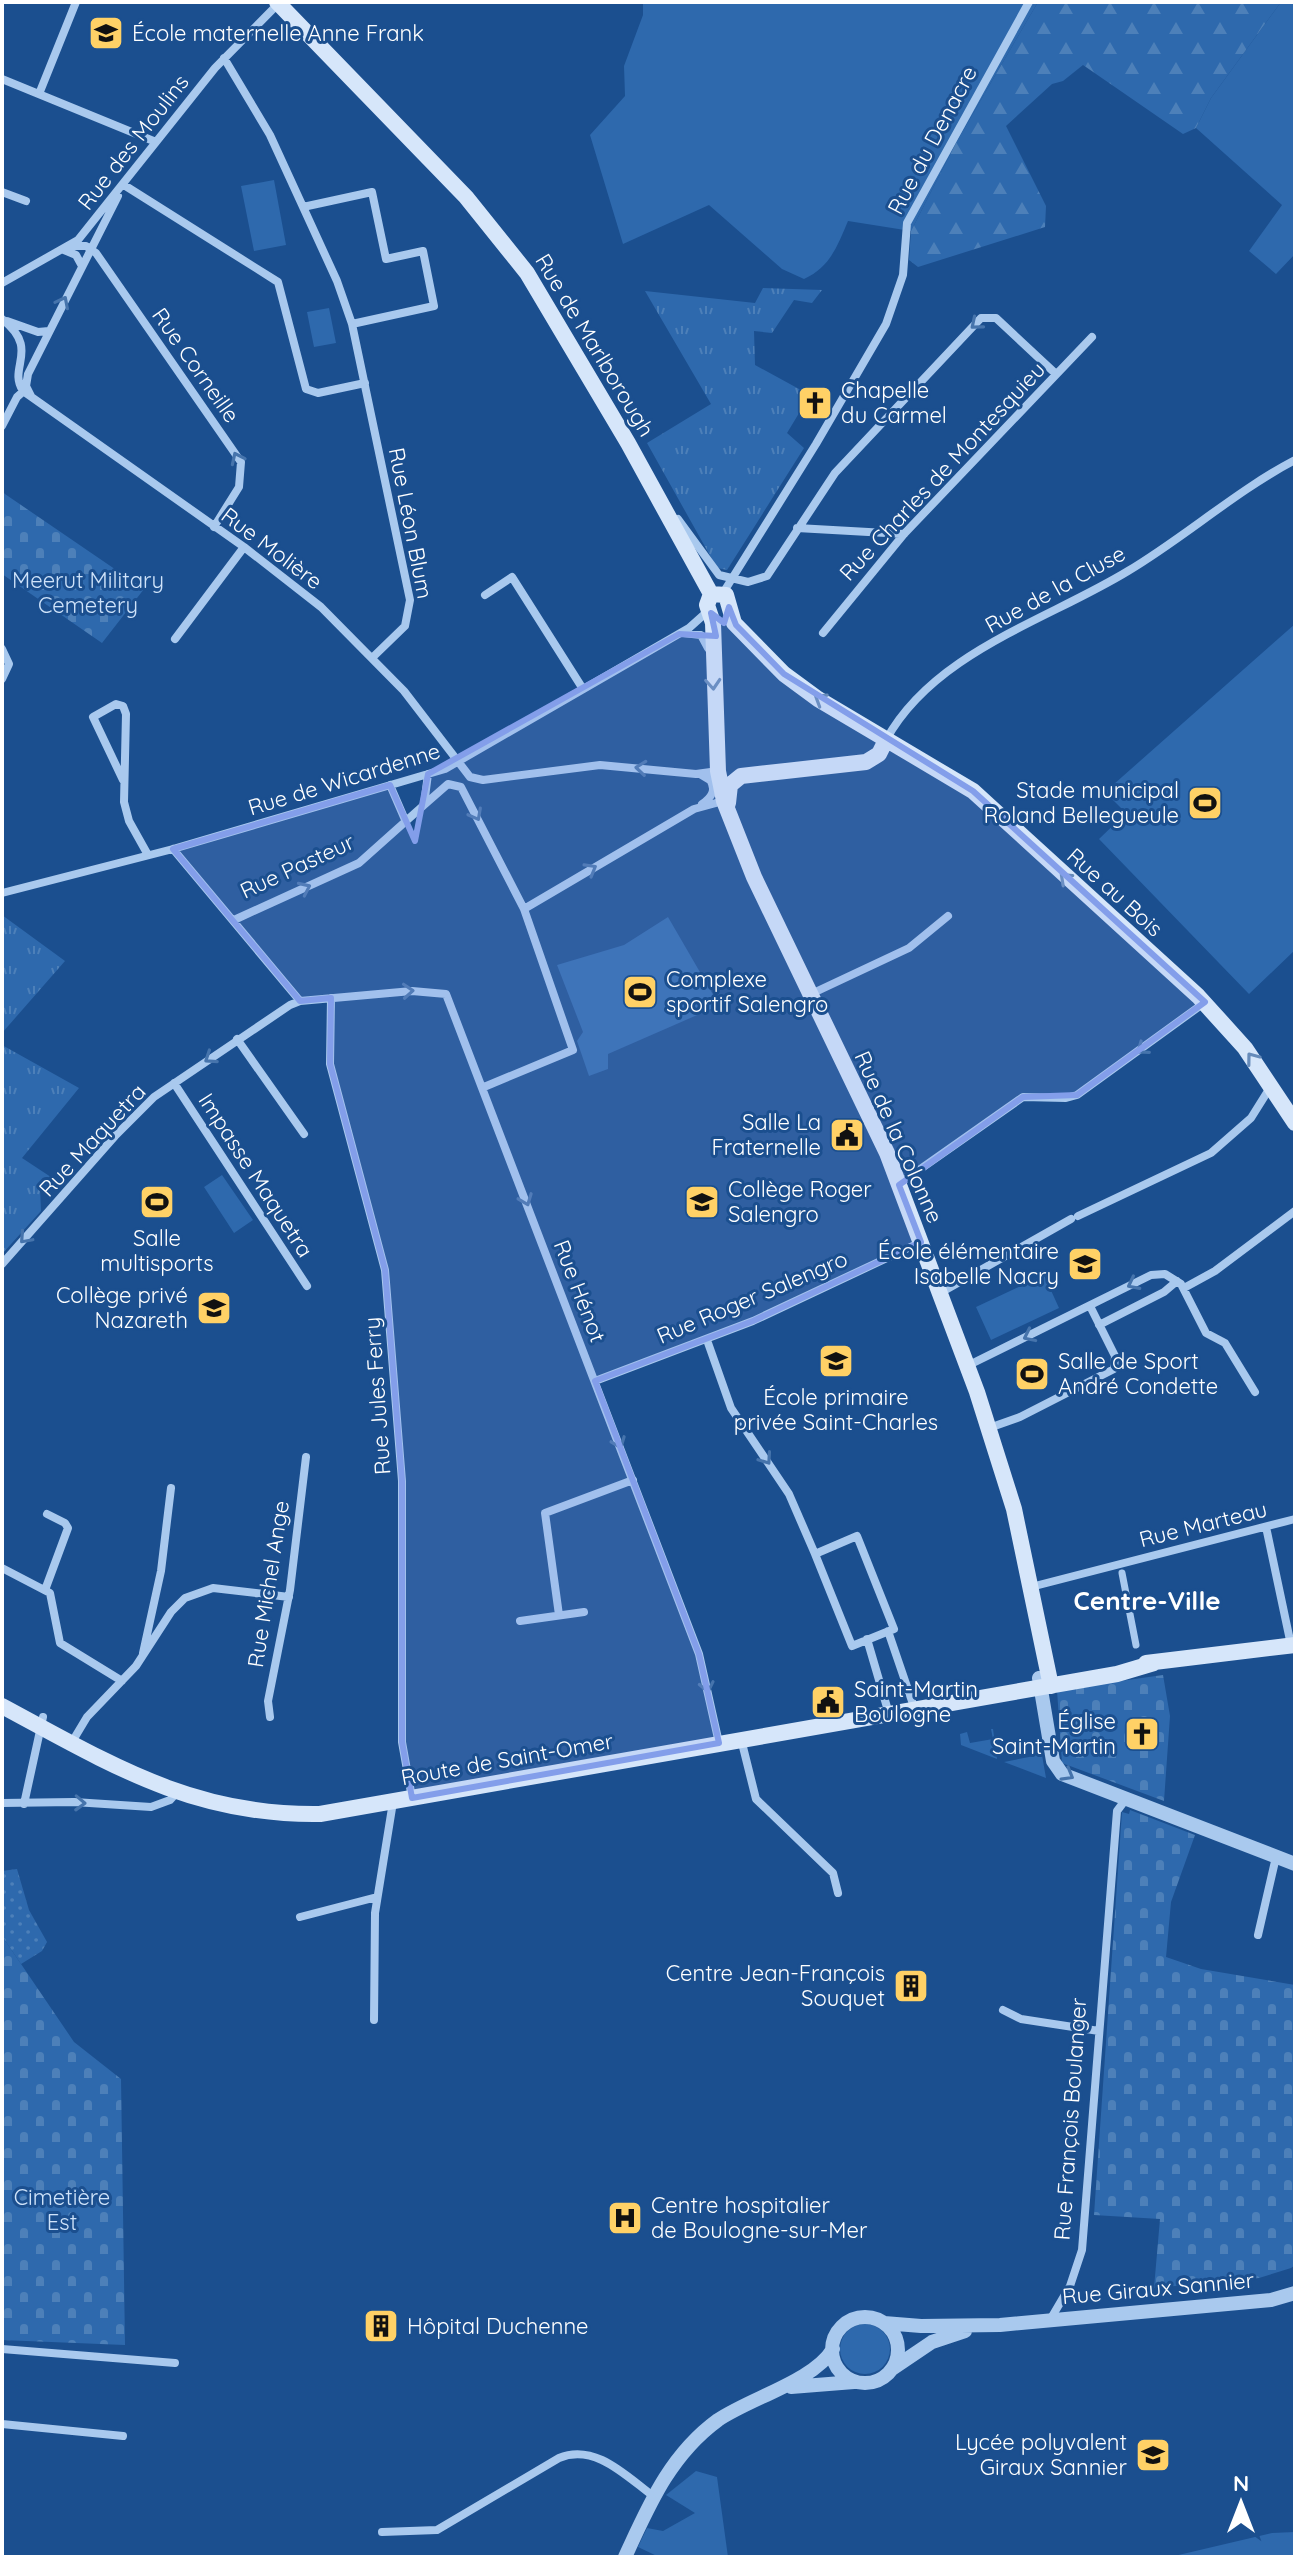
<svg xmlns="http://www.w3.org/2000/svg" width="1297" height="2559" viewBox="0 0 1297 2559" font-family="Quicksand,sans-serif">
<defs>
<pattern id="forest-firs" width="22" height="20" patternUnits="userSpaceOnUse" patternTransform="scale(2)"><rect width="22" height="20" fill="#2e69ad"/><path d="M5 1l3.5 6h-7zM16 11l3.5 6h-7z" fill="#4d80b9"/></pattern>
<pattern id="cemetery-stones" width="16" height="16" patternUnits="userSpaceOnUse" patternTransform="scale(2)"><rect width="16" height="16" fill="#2e69ad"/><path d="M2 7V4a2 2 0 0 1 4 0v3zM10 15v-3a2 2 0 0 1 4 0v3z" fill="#4d80b9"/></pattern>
<pattern id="park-tufts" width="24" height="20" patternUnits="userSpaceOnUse" patternTransform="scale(2)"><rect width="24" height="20" fill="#2e69ad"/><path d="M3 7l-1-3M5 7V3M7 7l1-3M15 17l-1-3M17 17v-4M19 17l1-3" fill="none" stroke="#4d80b9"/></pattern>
<pattern id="garden-dots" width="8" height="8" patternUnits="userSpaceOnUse" patternTransform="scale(2)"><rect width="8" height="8" fill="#2e69ad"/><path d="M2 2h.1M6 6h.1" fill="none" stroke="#4d80b9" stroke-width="1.8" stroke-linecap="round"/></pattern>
</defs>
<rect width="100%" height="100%" fill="#1b4f8f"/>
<path fill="#2e69ad" d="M643,2H1038L957,141L911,231L848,221C837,247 830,267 804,279L782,269L709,205L623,244L590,135L625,96L624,66L643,15Z
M1281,2H1295V254L1276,274L1249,251L1282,205L1196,128L1211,98Z
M274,180L286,245L254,251L241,186Z
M329,308L336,343L314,347L307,312Z
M1295,624V950L1249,994L1099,839L1126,813L1105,792Z
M668,917L715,998L711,1009L608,1054V1069L589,1076L577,1041L583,1032L557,965L624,945Z
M222,1175L253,1220L234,1233L204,1187Z
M1044,1275L1059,1308L991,1340L976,1307Z
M991,1729H993L997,1759L961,1745L960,1734L967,1732L970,1743L993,1739Z
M1033,1748L1042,1755L1046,1778L1004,1762L1034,1756Z
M840 2349a25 25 0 1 1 50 0a25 25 0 1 1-50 0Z
M696,2471L717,2477L728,2557H659L638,2547L647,2528L663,2531L695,2513L666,2495Z
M1295,2532V2557H1170L1272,2533Z"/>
<path fill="url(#forest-firs)" d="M1038,2H1281L1211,98L1196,128L1183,134L1083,65L1063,81L1052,84L1006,126L1046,206L1045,227L918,267L909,260L911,231L957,141Z"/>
<path fill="url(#cemetery-stones)" d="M2,492L144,589L102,643L2,574Z
M1163,1675L1170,1716L1164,1801L1062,1763L1057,1690Z
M1130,1810L1195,1835L1171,1902L1166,1957L1201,1969L1295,1985V2265L1291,2268L1259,2278L1154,2288L1160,2219L1094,2215L1122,1812L1129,1814Z
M2,1936L74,2042L121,2079L125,2345L2,2340Z"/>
<path fill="url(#park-tufts)" d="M763,288L822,290L812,303L794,300L772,333L754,331L755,365L810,395L787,433L804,448L727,570L717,568L647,443L711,404L645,291L755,303Z
M2,915L65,961L2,1033Z
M2,1045L79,1088L22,1158L63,1185L40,1188L41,1211L2,1254Z"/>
<path fill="url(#garden-dots)" d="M17,1869L29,1910L47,1942L42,1951L21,1964L2,1936V1871Z"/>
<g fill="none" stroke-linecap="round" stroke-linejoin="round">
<path stroke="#a9c9ee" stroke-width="7" d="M1122,1573L1136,1645"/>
<path stroke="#a9c9ee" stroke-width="8" d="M224,58L270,135L337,281L352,324L410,600L405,626L373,657
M2,79L156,142
M39,94L76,2
M124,185L278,282L306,389L318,393L365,383
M2,192L26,201
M303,207L372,192L386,259L423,251L434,306L352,324
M70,246H86L96,253L241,462L239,487L214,527
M64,250L76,255L82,266
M2,283L78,240L215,68L278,4
M2,319C41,350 7,367 23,391L244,547L321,607L404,691L470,777L483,780L600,765L696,774L718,771
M7,321L38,332L49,331
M31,396L26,386L28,374L118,196
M2,426L17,397L26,389
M678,519L719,575L748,582L767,576L835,473L981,318H996L1056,374
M797,528L904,534
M723,593L816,444L886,324L903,275L907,223L1029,2
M485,595L512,577L583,689
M683,633L701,635L708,648
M823,633L904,534L1092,337
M175,639L244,547
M2,649L9,664L2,679
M886,740C934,652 1048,620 1128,571C1185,537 1236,491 1295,460
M700,774L710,780C717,790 711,798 702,804
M123,780L93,717L116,704L123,706L126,714L124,802L129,821L148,855
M390,785L406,822
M424,805L448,784L461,787L524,909L573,1050L484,1087
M173,849L300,1001
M2,893L173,849L445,769L689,628L708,611
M524,909L694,809L727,800
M234,920L359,863L424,805L428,774
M811,994L909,948L948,916
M331,998L330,1064L385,1270L402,1481V1742L412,1798
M237,1039L304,1134
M174,1083L307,1286
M899,1184L1023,1097L1066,1098L1077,1095L1204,1003
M1078,1216L1211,1153L1251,1118L1271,1086
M2,1264L115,1136L154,1097L290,1005L300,1001L412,991L446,994L699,1654L719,1743
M1184,1288L1215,1271L1295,1211
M940,1293L1071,1219
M1099,1325L1164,1292L1177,1281
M707,1340L731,1408L789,1494L815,1554
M967,1366L1151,1275L1165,1274L1181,1284L1206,1333L1225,1343L1255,1392
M595,1381L753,1321L921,1242
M989,1428L1020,1417L1114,1369L1115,1356L1090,1306
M1266,1527L1291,1645
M857,1536L894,1629L852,1646L815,1554Z
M2,1568L50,1593L60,1643L122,1681
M1031,1587L1295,1519
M45,1590L68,1528L65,1523L47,1514
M559,1615L545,1513L633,1480
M520,1621L584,1612
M888,1631L915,1710
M867,1639L889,1714
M143,1653L161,1571L171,1488
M270,1717L268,1701L290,1590L306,1457
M741,1739L756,1799L833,1873L838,1893
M72,1742L87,1717L136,1666L171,1612L185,1598L213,1588L289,1597
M2,1803L74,1802L151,1807L170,1800L179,1790
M24,1804L43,1717
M300,1917L377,1897
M1258,1935L1276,1857
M1003,2010L1021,2019L1099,2031
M374,2020L375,1913L393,1802
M1050,2320L1070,2286L1082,2250L1117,1811L1126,1799
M2,2349L175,2363
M2,2424L123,2436
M382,2532L437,2530L559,2458C595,2443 626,2476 653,2496"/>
<path stroke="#a9c9ee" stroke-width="14" d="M1039,1678L1053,1761L1062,1774L1295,1864
M832 2350a33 33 0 1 1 66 0a33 33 0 1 1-66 0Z
M884,2323L921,2326L1000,2325L1271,2300L1295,2293
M892,2369L932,2342L965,2331
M791,2387L854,2382
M625,2557C649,2505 670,2455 718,2420C750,2398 814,2381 833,2349"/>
<path stroke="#d6e6fa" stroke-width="16" d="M277,2L466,197L527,273L628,443L711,594
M711,594L707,605L713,623L718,771L724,801L754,877L887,1153L977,1392L1014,1509L1051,1686
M711,594L726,595L734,623L784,674L818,699L973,791L1198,996L1245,1048L1295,1123
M728,803L730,785L741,776L866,762L879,754L886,740
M1146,1663L1295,1645
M2,1706C110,1764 193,1816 320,1814L1117,1674L1154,1663"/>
</g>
<defs><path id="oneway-chevron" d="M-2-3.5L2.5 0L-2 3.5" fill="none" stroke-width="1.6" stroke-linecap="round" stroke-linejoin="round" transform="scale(2)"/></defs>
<g stroke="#4674ac">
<use href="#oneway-chevron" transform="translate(63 302) rotate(-63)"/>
<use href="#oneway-chevron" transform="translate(976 324) rotate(140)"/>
<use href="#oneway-chevron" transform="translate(237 458) rotate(-115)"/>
<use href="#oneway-chevron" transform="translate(641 768) rotate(-174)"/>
<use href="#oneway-chevron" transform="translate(476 815) rotate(62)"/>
<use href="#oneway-chevron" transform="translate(591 869) rotate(-30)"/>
<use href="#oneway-chevron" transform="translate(305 888) rotate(-25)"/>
<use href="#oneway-chevron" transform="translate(408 991) rotate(-4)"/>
<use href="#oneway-chevron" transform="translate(1142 1049) rotate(144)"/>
<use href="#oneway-chevron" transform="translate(210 1058) rotate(146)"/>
<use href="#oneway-chevron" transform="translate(526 1200) rotate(69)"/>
<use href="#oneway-chevron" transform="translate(25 1238) rotate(132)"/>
<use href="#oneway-chevron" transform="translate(1133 1284) rotate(153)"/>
<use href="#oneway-chevron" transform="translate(1029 1336) rotate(154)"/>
<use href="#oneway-chevron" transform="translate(619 1443) rotate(69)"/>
<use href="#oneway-chevron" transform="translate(766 1459) rotate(55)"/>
<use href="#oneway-chevron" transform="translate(707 1687) rotate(78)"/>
<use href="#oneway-chevron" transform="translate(1068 1775) rotate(30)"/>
<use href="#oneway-chevron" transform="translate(80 1803) rotate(2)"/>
</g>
<g stroke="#668bba">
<use href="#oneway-chevron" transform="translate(713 684) rotate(86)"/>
<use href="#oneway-chevron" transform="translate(820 699) rotate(-148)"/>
<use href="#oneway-chevron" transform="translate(1065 878) rotate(-137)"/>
<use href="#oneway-chevron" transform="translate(1252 1058) rotate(-127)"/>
</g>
<path fill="#839eea" fill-opacity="0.2" stroke="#839eea" stroke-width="6" stroke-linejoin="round" d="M729,607L736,625L784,674L973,791L1205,1002L1077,1095L1023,1097L899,1185L921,1242L753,1321L595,1381L699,1654L719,1743L412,1798L402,1742V1481L385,1270L330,1064L331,998L300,1001L173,849L390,785L415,841L428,774L679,634L716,636L711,613L724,623Z"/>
<defs>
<g id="school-square" transform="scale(1.8)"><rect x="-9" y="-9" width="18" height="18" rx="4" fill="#ffd166" stroke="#1b4f8f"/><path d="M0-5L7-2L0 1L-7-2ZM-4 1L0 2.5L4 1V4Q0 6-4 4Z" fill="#111"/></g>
<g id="church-square" transform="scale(1.8)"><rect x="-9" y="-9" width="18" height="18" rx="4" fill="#ffd166" stroke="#1b4f8f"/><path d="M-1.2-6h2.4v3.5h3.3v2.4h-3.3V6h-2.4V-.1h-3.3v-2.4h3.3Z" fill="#111"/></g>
<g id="stadium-square" transform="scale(1.8)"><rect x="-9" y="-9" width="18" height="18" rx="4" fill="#ffd166" stroke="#1b4f8f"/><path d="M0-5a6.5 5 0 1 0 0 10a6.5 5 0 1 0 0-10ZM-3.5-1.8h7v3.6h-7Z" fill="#111"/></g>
<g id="civic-square" transform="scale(1.8)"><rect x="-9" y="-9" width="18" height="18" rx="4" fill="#ffd166" stroke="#1b4f8f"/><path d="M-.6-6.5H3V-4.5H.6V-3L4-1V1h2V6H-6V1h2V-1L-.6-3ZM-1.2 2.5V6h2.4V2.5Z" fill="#111"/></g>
<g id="building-square" transform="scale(1.8)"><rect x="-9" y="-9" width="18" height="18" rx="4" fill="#ffd166" stroke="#1b4f8f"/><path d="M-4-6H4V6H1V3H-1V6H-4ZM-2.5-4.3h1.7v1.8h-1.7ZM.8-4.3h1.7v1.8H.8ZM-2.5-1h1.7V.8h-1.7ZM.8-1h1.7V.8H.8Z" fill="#111"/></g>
<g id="hospital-square" transform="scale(1.8)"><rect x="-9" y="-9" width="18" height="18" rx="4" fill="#ffd166" stroke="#1b4f8f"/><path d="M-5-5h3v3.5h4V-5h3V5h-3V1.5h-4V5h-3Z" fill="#111"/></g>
</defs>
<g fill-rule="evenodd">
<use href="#school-square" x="106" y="33"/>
<use href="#church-square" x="815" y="403"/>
<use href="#stadium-square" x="1205" y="803"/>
<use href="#stadium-square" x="640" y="992"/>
<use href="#civic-square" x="847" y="1135"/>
<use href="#stadium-square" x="157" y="1202"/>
<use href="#school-square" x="702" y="1202"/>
<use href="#school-square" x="1085" y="1264"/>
<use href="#school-square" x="214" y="1308"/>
<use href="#school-square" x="836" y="1361"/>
<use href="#stadium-square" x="1032" y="1374"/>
<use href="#civic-square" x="828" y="1702"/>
<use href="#church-square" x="1142" y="1734"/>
<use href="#building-square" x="911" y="1986"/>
<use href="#hospital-square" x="625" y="2218"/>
<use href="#building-square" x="381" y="2326"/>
<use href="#school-square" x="1153" y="2455"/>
</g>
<g text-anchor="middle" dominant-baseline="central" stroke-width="6" stroke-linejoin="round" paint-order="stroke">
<g font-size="22" fill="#fff" stroke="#1b4f8f" text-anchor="start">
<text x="132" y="33">École maternelle Anne Frank</text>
<text x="841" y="390">Chapelle<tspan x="841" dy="25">du Carmel</tspan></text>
<text x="1179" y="790" text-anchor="end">Stade municipal<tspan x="1179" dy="25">Roland Bellegueule</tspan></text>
<text x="666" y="979">Complexe<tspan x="666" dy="25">sportif Salengro</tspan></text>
<text x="821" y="1122" text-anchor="end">Salle La<tspan x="821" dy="25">Fraternelle</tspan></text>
<text x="728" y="1189">Collège Roger<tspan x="728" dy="25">Salengro</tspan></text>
<text x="157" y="1238" text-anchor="middle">Salle<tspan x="157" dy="25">multisports</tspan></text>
<text x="1059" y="1251" text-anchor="end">École élémentaire<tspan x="1059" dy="25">Isabelle Nacry</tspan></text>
<text x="188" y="1295" text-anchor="end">Collège privé<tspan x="188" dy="25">Nazareth</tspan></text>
<text x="1058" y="1361">Salle de Sport<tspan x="1058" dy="25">André Condette</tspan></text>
<text x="836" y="1397" text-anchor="middle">École primaire<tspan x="836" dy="25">privée Saint-Charles</tspan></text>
<text x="854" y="1689">Saint-Martin<tspan x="854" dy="25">Boulogne</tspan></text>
<text x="1116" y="1721" text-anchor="end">Église<tspan x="1116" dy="25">Saint-Martin</tspan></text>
<text x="885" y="1973" text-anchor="end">Centre Jean-François<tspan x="885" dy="25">Souquet</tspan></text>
<text x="651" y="2205">Centre hospitalier<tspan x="651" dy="25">de Boulogne-sur-Mer</tspan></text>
<text x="407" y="2326">Hôpital Duchenne</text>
<text x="1127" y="2442" text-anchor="end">Lycée polyvalent<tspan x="1127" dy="25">Giraux Sannier</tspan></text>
</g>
<g font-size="22" fill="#fff" stroke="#1b4f8f">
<text transform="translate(932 140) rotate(-62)">Rue du Denacre</text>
<text transform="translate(133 142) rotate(-52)">Rue des Moulins</text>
<text transform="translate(595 345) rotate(59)">Rue de Marlborough</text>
<text transform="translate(196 365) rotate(55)">Rue Corneille</text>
<text transform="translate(942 471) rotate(-47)">Rue Charles de Montesquieu</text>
<text transform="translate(411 523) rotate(79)">Rue Léon Blum</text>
<text transform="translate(272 548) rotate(37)">Rue Molière</text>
<text transform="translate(1055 589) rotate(-29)">Rue de la Cluse</text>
<text transform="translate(344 779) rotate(-17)">Rue de Wicardenne</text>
<text transform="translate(297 866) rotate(-25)">Rue Pasteur</text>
<text transform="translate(1115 892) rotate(42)">Rue au Bois</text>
<text transform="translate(899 1137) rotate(66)">Rue de la Colonne</text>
<text transform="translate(92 1140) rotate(-47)">Rue Maquetra</text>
<text transform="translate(256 1175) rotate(57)">Impasse Maquetra</text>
<text transform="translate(580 1291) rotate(69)">Rue Hénot</text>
<text transform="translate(752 1297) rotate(-23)">Rue Roger Salengro</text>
<text transform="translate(377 1396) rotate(-94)">Rue Jules Ferry</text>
<text transform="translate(1203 1524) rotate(-14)">Rue Marteau</text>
<text transform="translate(268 1584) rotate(-81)">Rue Michel Ange</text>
<text transform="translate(507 1759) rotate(-10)">Route de Saint-Omer</text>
<text transform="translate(1070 2119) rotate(-86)">Rue François Boulanger</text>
<text transform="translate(1158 2288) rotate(-5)">Rue Giraux Sannier</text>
</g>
<g font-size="22" fill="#cfe3fa" stroke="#1b4f8f">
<text x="88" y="580">Meerut Military<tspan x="88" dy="25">Cemetery</tspan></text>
<text x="62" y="2197">Cimetière<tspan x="62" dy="25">Est</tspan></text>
</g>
<g font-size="26" font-weight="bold" fill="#fff" stroke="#1b4f8f">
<text x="1147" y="1600">Centre-Ville</text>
</g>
</g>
<rect width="1297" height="2559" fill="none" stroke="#ffffff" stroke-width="8"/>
<g transform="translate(1241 2503)" stroke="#1b4f8f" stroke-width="6" paint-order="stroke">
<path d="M0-6L14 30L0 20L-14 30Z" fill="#ffffff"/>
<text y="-12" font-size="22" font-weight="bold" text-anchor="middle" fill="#ffffff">N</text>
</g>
</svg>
